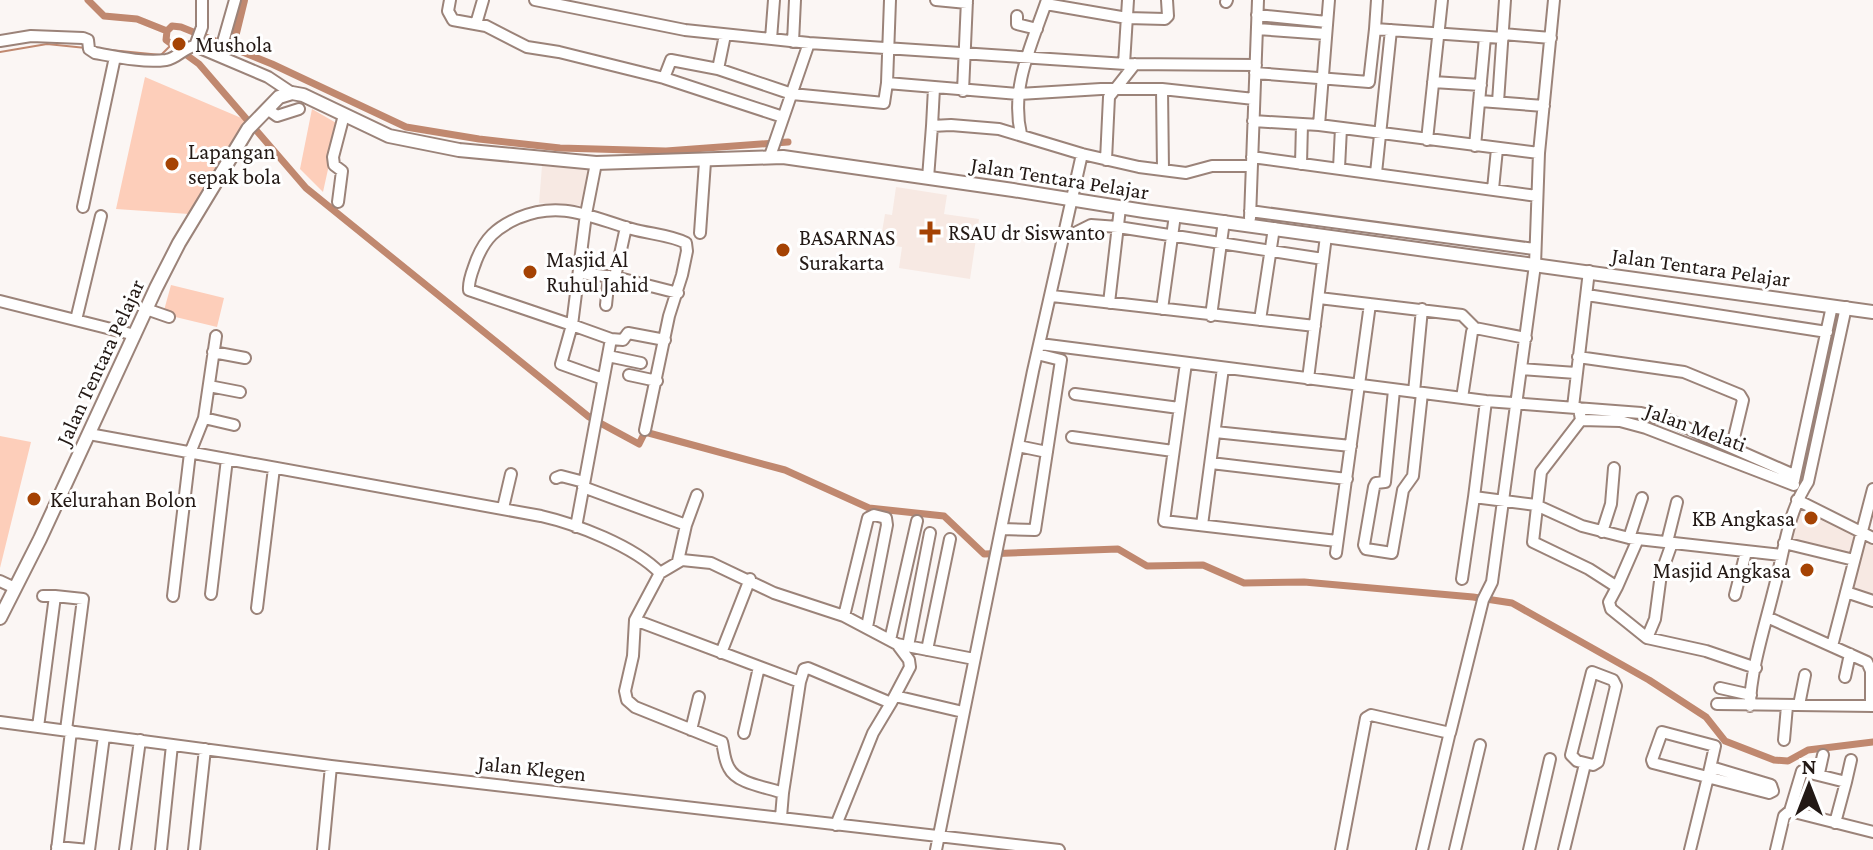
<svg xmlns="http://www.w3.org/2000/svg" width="1873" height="850" viewBox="0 0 1873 850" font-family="'Crimson Pro',serif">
<rect width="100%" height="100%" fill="#fbf6f4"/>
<path fill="#f7e9e3" d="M542,166L592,169L585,206L539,203Z
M896,187L947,195L944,214L979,219L970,279L899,268L902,247L880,244L885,214L892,215Z
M1797,502L1859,533L1853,558L1787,542Z
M1865,539L1873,543V594L1854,587Z"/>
<path fill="#fdceba" d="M145,77L246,120L189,214L116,209Z
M312,109L338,124L323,192L300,169Z
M171,285L224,298L217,327L163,314Z
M0,436L31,442L0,568Z"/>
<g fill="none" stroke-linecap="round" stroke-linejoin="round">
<path stroke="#c0886f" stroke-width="2" d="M100,49L161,55L172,44
M0,52L47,44L86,48"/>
<path stroke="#c0886f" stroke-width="7" d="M88,0L104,16L137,19L167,31L172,26L181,27L272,64L406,127L479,139L560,148L666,151L788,142
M167,31L166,40L199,64L306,188L589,417L639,444L645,432L785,470L869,508L944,516L984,554L1118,549L1147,566L1203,565L1244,583L1304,582L1473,597L1512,603L1649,680L1706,717L1725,741L1774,760L1788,761L1808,750L1873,742"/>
<path stroke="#c0886f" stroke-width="12" d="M230,49L242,0"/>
<g stroke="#9b8379" stroke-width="14">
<path id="minor" d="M450,0L448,11L453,20L486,26L527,47L559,52L664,78L783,117
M535,0L685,30L809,43L1126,64L1256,65
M936,0L967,3
M1226,2L1227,0
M1046,4L1127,18L1165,19L1168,16L1167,0
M1257,15L1327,22
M1017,16V24L1037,29
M476,24L483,0
M1257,29L1326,34
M1375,29L1377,0
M1503,34L1551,38
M725,35L718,69L792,94L884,103L887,83L890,0
M771,39L774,0
M0,41L31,36L83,38L88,40L89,49L95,53C117,57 144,63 166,60C178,58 184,47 195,46L268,77L292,93
M793,42L795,0
M195,46L202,27V0
M219,56L235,0
M1124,64L1128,0
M1255,73L1369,82L1375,29L1503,38
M664,78L671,60L718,69
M1433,82L1481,85
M887,83L1019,94L1101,89H1162L1254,99
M1162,89L1163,170
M963,91L967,0
M1480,101L1544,106
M1498,102L1505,0
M267,109L277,116L299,109
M1253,121L1319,125L1539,153
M1319,125L1329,0
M932,126L934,88
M1021,134C1010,87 1032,44 1047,0
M1427,140L1442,0
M1475,146L1485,37
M770,156L809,43
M1252,157L1537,196
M1106,160L1109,97L1135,64
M1301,164L1302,124
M1339,168L1341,128
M1376,173L1391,30
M928,178L932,126L951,125L999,129L1082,154L1139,167L1186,173L1212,166H1252
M1493,189L1497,149
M338,202L342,171L334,165L333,157L344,115
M83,207L115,57
M1250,211L1534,249
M1250,218L1258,0
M700,233L705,162
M1065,234H1073L1091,225L1118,227L1323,259
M579,273L615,277L678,293
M615,277L626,227
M1587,295L1827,332
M1052,296L1315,326
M1319,298L1462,315L1475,328L1526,338
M0,301L135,335
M1109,303L1120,208
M606,305L609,276
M146,309L169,317
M1162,309L1175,215
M1211,316L1224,221
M76,320L101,216
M1260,320L1274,228
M611,339L623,340L628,333L665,340
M1040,344L1486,401L1641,413L1669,420L1794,475
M213,352L245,358
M608,356L641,363
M1578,357L1684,372L1740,395L1743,400L1732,446
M1186,363L1164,521L1337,541
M1521,369L1576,373
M629,375L657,381
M603,379L561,364L572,325L469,290C468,280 473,270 476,261C485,238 496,228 518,218C561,200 590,217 632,229C649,234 671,235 686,243L687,251L682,275L669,316L645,430
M1308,379L1326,236
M209,386L240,392
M1394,390L1385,482L1376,483L1374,487L1364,545L1366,549L1392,553L1403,490L1413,476L1422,393
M1414,392L1422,309
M1075,394L1179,408
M1462,398L1472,332L1475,328
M1486,401L1474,497L1536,505L1582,526L1629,538L1781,555
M1573,407L1589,271
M1579,408L1581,420L1541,472L1533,542L1589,569L1617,587L1609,602L1611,609L1647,638L1706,651L1756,668
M204,418L234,425
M1581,420L1620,421L1646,428L1794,485
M1215,432L1351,446
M89,434L541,516C576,524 634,546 660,573L635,620L633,656L625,691L627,700L635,707L722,742C724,750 724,760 729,768C737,784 767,787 783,793L781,817
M1072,437L1173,451
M1018,446L1047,452
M1211,463L1347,479
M556,478L561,476L584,482
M1794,481L1832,306
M583,487L686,525L678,561
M1797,500L1873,538
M503,508L511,474
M686,525L697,495
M1202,525L1223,368
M576,527L611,339L572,325L586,214L596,163
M1001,529L1035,530L1061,360L1037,354
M1602,532L1611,504L1614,468
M1629,538L1642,498
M1667,542L1677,502
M1784,543L1854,560
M1336,553L1370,304
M660,573L682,560L711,563L774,593L844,616L897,644
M1462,579L1474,497
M0,581L15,588
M1617,587L1638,539
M1846,592L1873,601
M211,594L227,459
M1735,595L1746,552
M43,596H55
M173,596L190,453L204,418L216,336
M257,608L274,468
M844,616L868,518L874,515L886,518L887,525L867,627
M1767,617L1867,662L1871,671V706
M635,620L800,682L783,793
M1647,638L1655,619L1661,574L1672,543
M890,640L917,521
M908,646L930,533
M1832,646L1873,489
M927,650L950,539
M721,653L750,579
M1592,672L1613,680L1616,686L1598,762L1593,765L1577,761L1571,755Z
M1845,677L1850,654
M800,682L804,669L808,668L891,703L873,733L836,825
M1720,688L1751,695
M895,696L963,712
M891,703L910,667L909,660L897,644L974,659
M1717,704L1873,706
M1799,705L1805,675
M1750,706C1750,672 1766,622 1774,589C1784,553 1787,514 1808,482L1846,307
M0,722L331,766L1059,850
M38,727L55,596L83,599L66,730
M691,730L699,697
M744,733L759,667
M1784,740L1787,706
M1819,773L1823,755
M1846,782L1851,760
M1790,811L1873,832
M57,847L89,850L104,736
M57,850L71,731
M125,850L140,740
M161,850L172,745
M194,850L205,749
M323,850L331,766
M936,850L1033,371L1082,154
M1341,850L1366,718L1371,715L1450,733L1483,600L1492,582L1535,265L1539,153L1554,0
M1422,850L1449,736
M1455,850L1480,745
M1529,850L1550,759
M1564,850L1585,764
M1690,850L1708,777L1715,746L1662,732L1652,760L1653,763L1769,793L1773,791L1771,785L1711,767
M1776,850L1784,816L1790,811L1802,771L1846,782L1835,823"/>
</g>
<g stroke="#9b8379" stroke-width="16">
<path id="major" d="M0,618L40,539L156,288L179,243L248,129L279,97L292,93L303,95L389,136L459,150L596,163L783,157L1013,190L1144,211L1873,312"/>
</g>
<use href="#minor" stroke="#fff" stroke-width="10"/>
<use href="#major" stroke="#fff" stroke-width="12"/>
</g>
<g fill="#a54304" stroke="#fff" stroke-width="3">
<circle cx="179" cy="44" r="8"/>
<circle cx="172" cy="164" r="8"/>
<path d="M926 220h8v8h8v8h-8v8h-8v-8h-8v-8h8z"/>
<circle cx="783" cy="250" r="8"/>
<circle cx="530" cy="272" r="8"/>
<circle cx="34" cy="499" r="8"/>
<circle cx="1811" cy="518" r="8"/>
<circle cx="1807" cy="570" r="8"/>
</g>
<g text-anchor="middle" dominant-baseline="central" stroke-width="6" stroke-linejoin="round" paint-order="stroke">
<g font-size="22" fill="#231915" stroke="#fff" text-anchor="start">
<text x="195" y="44">Mushola</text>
<text x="188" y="151">Lapangan<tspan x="188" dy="25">sepak bola</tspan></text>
<text x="948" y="232">RSAU dr Siswanto</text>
<text x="799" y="237">BASARNAS<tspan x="799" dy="25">Surakarta</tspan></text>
<text x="546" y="259">Masjid Al<tspan x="546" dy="25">Ruhul Jahid</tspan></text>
<text x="50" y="499">Kelurahan Bolon</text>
<text x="1795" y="518" text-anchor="end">KB Angkasa</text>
<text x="1791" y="570" text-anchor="end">Masjid Angkasa</text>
</g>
<g font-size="22" fill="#231915" stroke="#fff">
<text transform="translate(1060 178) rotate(9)">Jalan Tentara Pelajar</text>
<text transform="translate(1701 267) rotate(8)">Jalan Tentara Pelajar</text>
<text transform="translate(100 362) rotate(-65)">Jalan Tentara Pelajar</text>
<text transform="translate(1696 427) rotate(20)">Jalan Melati</text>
<text transform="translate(532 768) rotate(6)">Jalan Klegen</text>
</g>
</g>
<g transform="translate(1809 786)" stroke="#ffffff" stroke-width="6" paint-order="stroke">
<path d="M0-6L14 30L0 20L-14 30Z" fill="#231915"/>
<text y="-12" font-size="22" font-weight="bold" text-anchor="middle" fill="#231915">N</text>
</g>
</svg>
